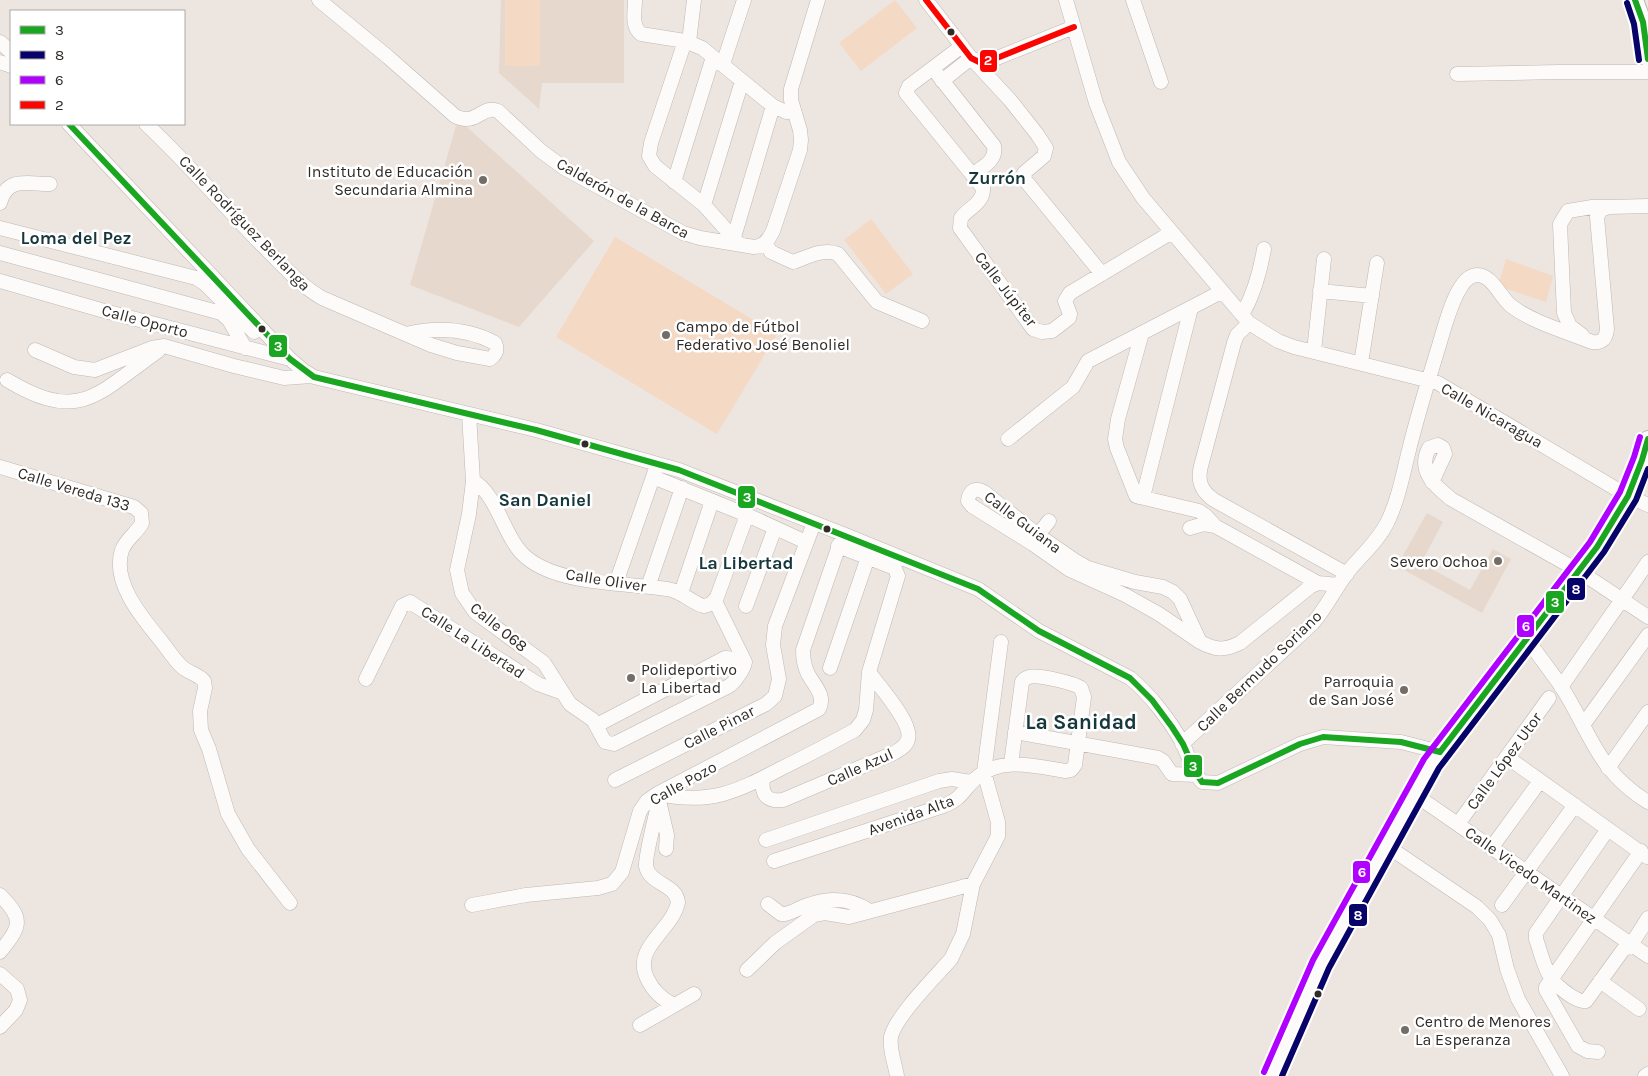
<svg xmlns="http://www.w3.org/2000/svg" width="1648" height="1076" viewBox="0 0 1648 1076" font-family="Karla,sans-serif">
<rect width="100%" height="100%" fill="#ede5df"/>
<path fill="#e7d8cd" d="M501,0H624V83H542L539,109L499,73Z
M458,119L594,241L519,327L410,285Z
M1427,513L1443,522L1421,563L1470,590L1493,549L1511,559L1482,613L1397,566Z"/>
<path fill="#f4d9c5" d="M505,0H540V66H505Z
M895,0L917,28L861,71L839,43Z
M871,219L913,274L886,294L844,240Z
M615,237L777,334L717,434L556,337Z
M1506,259L1553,276L1546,302L1498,286Z"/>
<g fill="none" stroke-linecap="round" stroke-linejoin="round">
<g stroke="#beb8b4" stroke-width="15">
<path id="minor" d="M319,0L388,57L455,116C477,127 482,104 498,111L541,151L564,168L683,233L700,238L754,247C764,247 769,239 773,231L800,150L801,140L800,130L791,100V89L818,0
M635,0C635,12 631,26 641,34L685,41L702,48L773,106L786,112L793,111
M926,0L971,58L979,62L992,60L1074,27
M1066,0L1096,103L1119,162L1143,198L1249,323L1278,341L1294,347L1438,383L1628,496L1648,505
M1133,0L1161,82
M685,41L651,143L649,156L655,166L704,205L739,244
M0,42L11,52
M689,42L694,0
M962,46L909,86L906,93L983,188C984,203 968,208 961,218L960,228L1033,329L1042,332L1052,331L1069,318L1070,314L1065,301L1070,293L1172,232
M0,62L11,66
M723,64L744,0
M1457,74L1559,72H1648
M938,75L994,146C997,161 982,167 972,175
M942,81L971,58L1010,100L1037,134L1046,148L1044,156L1024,173L1025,180L1102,274
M69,124L290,359L304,371L314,377L536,430L679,470L843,534L978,589L1039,631L1130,678C1150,694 1171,722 1183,744C1189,757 1192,771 1202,782L1218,783L1300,744L1323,737L1401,742L1440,752
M146,124C187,162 223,205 262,245C281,263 299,285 322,298L431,345L457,353L490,359C497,354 498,350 495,343C467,328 437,327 406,334
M674,182L713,57
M0,203C7,176 27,184 50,184
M704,205L742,81
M0,228L196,278L204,283L254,332
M734,237L773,106
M765,243L771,252L793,262C808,257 823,248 838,254L877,302L922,321
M0,253L221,313L229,320L245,348
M0,281L101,310L290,359
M1320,291L1372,296
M1242,315C1254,294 1260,273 1264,249
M1249,323L1237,335L1234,343L1201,466C1197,481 1201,491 1214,500L1347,574
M1142,333L1118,419L1115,439L1117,448L1136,496L1199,511L1206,516L1215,526
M1582,335L1570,326L1564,313L1560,224L1568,211L1592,207H1609
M35,350L74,367L95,370L152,348L164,346L234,366L284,378L311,376
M1314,351L1324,259
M1361,363L1377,263
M7,380C80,424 97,394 158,351
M469,414L473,481L469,514L457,570L462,593L475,612L544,663L570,704L593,720L605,742L614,744L729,686C735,682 744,669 745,662L715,601
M1008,439L1073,387L1088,361L1221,292
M657,464L653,477L747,515L806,542
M0,467L134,507L141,513L142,523C137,533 126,539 122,550C111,582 143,619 162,642C168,650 174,659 181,666C188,673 198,674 204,681L205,688L200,711L201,730L209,749L228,814L248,849L290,903
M473,481C498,494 504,540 527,558C560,585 626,583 667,589C683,591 691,603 704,606L711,604L717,597L747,515
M1432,482L1445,454L1443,448L1438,445L1429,448C1417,471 1435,486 1451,499L1579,571L1648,617
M1139,497L1144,493L1191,308
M1190,528L1204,524L1215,526L1318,583
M1038,535L1049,521
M616,583L653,477
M648,587L682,488
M681,593L712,501
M746,606L775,528
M1527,639C1538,655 1550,670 1561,686C1591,733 1597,771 1648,802
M1200,642L1159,614L1125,595L1070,570L1033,544L972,506L968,501C969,491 975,487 984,492L1038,535L1074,560L1088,568L1135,582L1163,587L1173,592L1180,599L1200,642C1216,650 1223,651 1240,643L1311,586L1318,583L1339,585
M830,668L868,557
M366,679L402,606L410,602L538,684L563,693
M1561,687L1648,562
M597,725L725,658C735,658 740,663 739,673
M1583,725L1648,635
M1015,732L1158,758L1163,761L1172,774L1196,775
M1182,744L1313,623C1326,608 1335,589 1347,573C1360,556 1377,543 1387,523C1398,501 1403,474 1409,450C1417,417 1427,385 1437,352C1443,335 1455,275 1477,275C1492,275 1500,296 1510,305C1531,322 1567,332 1592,342C1602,343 1606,339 1607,329L1597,217L1601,210L1609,207L1648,206
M1507,757L1647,857
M1608,768L1648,712
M763,778C761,794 766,802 783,800L894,753C900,749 906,747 908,739C913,723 878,685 869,672
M615,780L766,704L775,696L779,679L773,645L775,626L814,523
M657,794C711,805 736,792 782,768C807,756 831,743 855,730L863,720L866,710L869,672L898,576L895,569L892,567L838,546
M1414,794L1648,956
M659,801C656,814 645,856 646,866C649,884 676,884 678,902C673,930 632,947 647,978C653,991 661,999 674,1005
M660,805L667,835L666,849
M1458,824L1549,698
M1608,829L1536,933V939C1546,968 1545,979 1571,996C1577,999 1580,1002 1586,1001L1623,950L1631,945L1648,918
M766,840L939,781L952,779L971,782
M1387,846L1477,907L1490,920L1499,935L1507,969L1518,999L1562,1076
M1492,847L1540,781
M774,861L943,806C962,799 962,791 975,779C1000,756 1035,766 1065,771L1071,770L1075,765L1084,697L1081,688C1074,683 1037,674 1029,677C1025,678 1024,679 1022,682L1011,764
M0,895C25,920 20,927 0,952
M768,904L781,914H785C794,912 802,906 811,904C832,897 852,899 870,911
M472,905L526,895L598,888L612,884L622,872L640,811L647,801L657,794L819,709C826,696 814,685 808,674C804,666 803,659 803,650L843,534
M1502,905L1575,805
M747,970L775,943L814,915L825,913L849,917L973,884
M0,974L17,989L20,1000L16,1010L0,1027
M1600,981L1639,1009
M640,1025L694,994
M1598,1052L1587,1051L1578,1046L1546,990V987L1641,851
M897,1076C895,1063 889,1050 891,1037C895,1017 936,976 951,959L963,934L973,884L998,836V822L984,772L1001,642
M1645,1076L1648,1074"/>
</g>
<g stroke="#beb8b4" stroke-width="18">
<path id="major" d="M1635,0L1643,22L1648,59
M1272,1076L1321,964L1432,763L1597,547L1628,496L1642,460L1648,439"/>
</g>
<use href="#minor" stroke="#fcfbfa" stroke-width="14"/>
<use href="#major" stroke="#fcfbfa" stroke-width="16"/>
<g stroke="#fff" stroke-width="10">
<path id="bus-1" d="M1635,0L1643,22L1648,59
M69,124L290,359L314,377L536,430L679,470L978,589L1039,631L1130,678L1152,700L1172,727L1183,744L1196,773L1202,782L1218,783L1300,744L1323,737L1401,742L1440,752
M1440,752L1597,547L1628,496L1642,460L1648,439"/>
</g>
<g stroke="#fff" stroke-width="10">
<path id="bus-2" d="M1627,3L1634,24L1639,60
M1282,1076L1329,968L1439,768L1604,552L1636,500L1648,469"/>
</g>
<g stroke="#fff" stroke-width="10">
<path id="bus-3" d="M1264,1072L1313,960L1424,759L1590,542L1620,492L1634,457L1640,437"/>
</g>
<g stroke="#fff" stroke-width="10">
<path id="bus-4" d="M926,0L971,58L979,62L992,60L1074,27"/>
</g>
<use href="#bus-1" stroke="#1aa620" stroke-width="6"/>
<use href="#bus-2" stroke="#080369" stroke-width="6"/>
<use href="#bus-3" stroke="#b000ff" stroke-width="6"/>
<use href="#bus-4" stroke="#fa0500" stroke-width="6"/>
</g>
<g fill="#312b27" stroke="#fff" stroke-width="2">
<circle cx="951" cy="32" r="4.5"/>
<circle cx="262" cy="329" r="4.5"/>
<circle cx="585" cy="444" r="4.5"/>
<circle cx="827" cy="529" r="4.5"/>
<circle cx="1318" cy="994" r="4.5"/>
</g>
<g fill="#736c67" stroke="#fff" stroke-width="2">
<circle cx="483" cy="180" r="5"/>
<circle cx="666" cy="335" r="5"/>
<circle cx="1498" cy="561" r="5"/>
<circle cx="631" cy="678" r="5"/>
<circle cx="1404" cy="690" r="5"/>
<circle cx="1405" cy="1030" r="5"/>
</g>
<g text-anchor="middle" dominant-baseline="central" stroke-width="5" stroke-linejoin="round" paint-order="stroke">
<g font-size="16" fill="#312b27" stroke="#fff" text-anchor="end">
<text x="473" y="171">Instituto de Educación<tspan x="473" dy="18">Secundaria Almina</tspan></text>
<text x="676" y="326" text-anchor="start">Campo de Fútbol<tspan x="676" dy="18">Federativo José Benoliel</tspan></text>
<text x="1488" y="561">Severo Ochoa</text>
<text x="641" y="669" text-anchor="start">Polideportivo<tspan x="641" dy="18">La Libertad</tspan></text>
<text x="1394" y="681">Parroquia<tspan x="1394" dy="18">de San José</tspan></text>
<text x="1415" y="1021" text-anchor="start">Centro de Menores<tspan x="1415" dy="18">La Esperanza</tspan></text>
</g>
<g font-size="16" fill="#312b27" stroke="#fff">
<text transform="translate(623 198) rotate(29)">Calderón de la Barca</text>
<text transform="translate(245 223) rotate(46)">Calle Rodríguez Berlanga</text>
<text transform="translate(1006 289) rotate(52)">Calle Júpiter</text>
<text transform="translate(145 321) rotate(15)">Calle Oporto</text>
<text transform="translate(1492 415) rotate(30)">Calle Nicaragua</text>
<text transform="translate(74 489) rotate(17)">Calle Vereda 133</text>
<text transform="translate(1023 522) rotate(37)">Calle Guiana</text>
<text transform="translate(606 580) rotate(9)">Calle Oliver</text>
<text transform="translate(499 627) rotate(39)">Calle 068</text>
<text transform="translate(473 642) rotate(33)">Calle La Libertad</text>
<text transform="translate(1259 671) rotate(-44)">Calle Bermudo Soriano</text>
<text transform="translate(719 727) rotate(-27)">Calle Pinar</text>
<text transform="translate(1504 761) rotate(-54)">Calle López Utor</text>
<text transform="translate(860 767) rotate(-24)">Calle Azul</text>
<text transform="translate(683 783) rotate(-29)">Calle Pozo</text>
<text transform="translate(911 815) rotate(-20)">Avenida Alta</text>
<text transform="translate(1531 875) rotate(35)">Calle Vicedo Martinez</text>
</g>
<g font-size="18" font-weight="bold" fill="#16383c" stroke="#fff">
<text x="997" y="178">Zurrón</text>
<text x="76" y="238">Loma del Pez</text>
<text x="545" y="500">San Daniel</text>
<text x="746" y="563">La Libertad</text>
</g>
<g font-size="21" font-weight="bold" fill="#16383c" stroke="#fff">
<text x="1081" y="722">La Sanidad</text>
</g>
</g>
<g stroke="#fff" stroke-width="2">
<rect x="979" y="49" width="19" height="24" rx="5" fill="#fa0500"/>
<rect x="268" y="334" width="20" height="24" rx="5" fill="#1aa620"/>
<rect x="737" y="485" width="19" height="24" rx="5" fill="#1aa620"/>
<rect x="1566" y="577" width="20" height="24" rx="5" fill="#080369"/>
<rect x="1545" y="590" width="20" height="24" rx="5" fill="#1aa620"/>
<rect x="1516" y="614" width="19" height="24" rx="5" fill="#b000ff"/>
<rect x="1183" y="754" width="20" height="24" rx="5" fill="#1aa620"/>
<rect x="1352" y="860" width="19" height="24" rx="5" fill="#b000ff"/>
<rect x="1348" y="903" width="20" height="24" rx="5" fill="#080369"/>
</g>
<g font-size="14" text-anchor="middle" font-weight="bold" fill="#fff">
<text x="988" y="65">2</text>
<text x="278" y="351">3</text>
<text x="747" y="502">3</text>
<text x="1576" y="594">8</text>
<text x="1555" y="607">3</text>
<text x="1526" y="631">6</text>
<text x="1193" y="771">3</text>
<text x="1362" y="877">6</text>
<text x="1358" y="920">8</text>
</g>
<rect x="10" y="10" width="175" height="115" fill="#ffffff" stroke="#adaaa9"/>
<rect x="20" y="26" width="25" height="8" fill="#1aa620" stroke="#adaaa9"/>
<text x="55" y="35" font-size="15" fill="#312b27">3</text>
<rect x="20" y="51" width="25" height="8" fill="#080369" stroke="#adaaa9"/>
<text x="55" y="60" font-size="15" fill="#312b27">8</text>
<rect x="20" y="76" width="25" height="8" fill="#b000ff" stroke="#adaaa9"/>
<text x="55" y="85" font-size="15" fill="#312b27">6</text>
<rect x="20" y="101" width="25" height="8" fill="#fa0500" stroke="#adaaa9"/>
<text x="55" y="110" font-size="15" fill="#312b27">2</text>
</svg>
